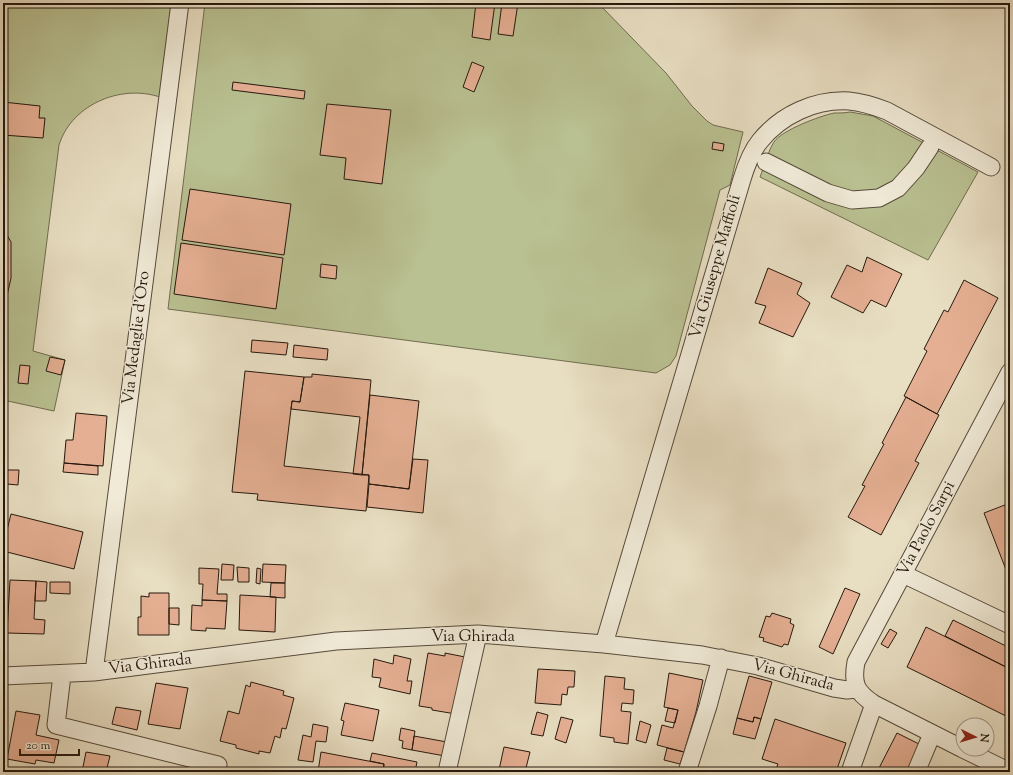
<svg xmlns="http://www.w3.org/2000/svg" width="1013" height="775" viewBox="0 0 1013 775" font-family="'Sorts Mill Goudy',serif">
<rect width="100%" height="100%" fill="#e8dec2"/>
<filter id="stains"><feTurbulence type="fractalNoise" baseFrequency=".005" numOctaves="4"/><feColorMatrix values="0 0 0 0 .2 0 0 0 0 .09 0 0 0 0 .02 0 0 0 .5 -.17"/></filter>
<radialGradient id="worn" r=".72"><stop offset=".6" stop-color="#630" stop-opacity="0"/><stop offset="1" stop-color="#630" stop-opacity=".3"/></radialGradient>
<path fill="#b9c091" stroke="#706c4f" d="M3,3H176L165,99C125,82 72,103 59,145L33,351L65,360L54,411L3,400Z
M205,3H598L666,73L692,106L707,121L713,125L743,132L730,185L720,190L676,356L670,365L656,373L168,309Z
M850,112L873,116L978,172L928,260L760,177C764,167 768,151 774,142C782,130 820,116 834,113C839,113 845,113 850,112Z"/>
<path fill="#e5af93" stroke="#26180d" d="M476,3H495L490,40L472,37Z
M502,3H518L513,36L498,34Z
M472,62L484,67L474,92L463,87Z
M233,82L305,91L304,99L232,90Z
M3,102L40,106L39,118H45L43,138L3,135Z
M327,104L391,110L382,184L344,179L346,158L320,155Z
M713,142L724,144L723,151L712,149Z
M190,189L291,204L284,255L182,240Z
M3,228L11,242V278L3,313Z
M181,243L283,258L276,309L174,294Z
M867,257L902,274L886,307L871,300L863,313L831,297L847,265L862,272Z
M321,264L337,266L336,279L320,277Z
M768,268L802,283L797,294L810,303L793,337L759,323L766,306L755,303Z
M964,280L998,298L937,414L904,396L927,351L924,349L944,310L948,312Z
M252,340L288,343L286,355L251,352Z
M294,345L328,349L327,360L293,357Z
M50,357L65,360L61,375L46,371Z
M20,365L30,366L28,384L18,383Z
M245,371L304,377L300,402L292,401L284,466L369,475L366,511L257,500L258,494L232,492Z
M312,374L371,380L362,475L353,474L360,417L291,409L292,401L300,402L304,377H312Z
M370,395L419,401L409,489L369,484V475H362Z
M906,397L939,415L915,461L919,463L881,535L848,517L865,486L862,485L884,444L882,443Z
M76,413L107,416L103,466L64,463L66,440H73Z
M413,459L428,460L423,513L367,507L369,484L409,489Z
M64,463L98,466V475L63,472Z
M7,470H19L18,485L7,484Z
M1010,503V580L984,513Z
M11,514L83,532L74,569L3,551V546Z
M222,564L234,565L233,580H221Z
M263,564L286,565L285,583L262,582Z
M237,567L249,568V582H238Z
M199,568L219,569L217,594H227V601L202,600L203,584H199Z
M257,568L261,569L260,584L256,583Z
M10,580L36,581L34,619L45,620L44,634L7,633Z
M36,581L47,582L46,601H35Z
M50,582H70V594L50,593Z
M271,583H285V598L270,597Z
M845,588L860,594L833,654L819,647Z
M149,593H169V635H138V617H141V596L149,597Z
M240,595L276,597L275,632L239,630Z
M202,600L227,601L225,629L206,628V631L191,630L192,605L202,606Z
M169,608H179V625L169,624Z
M772,613L791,619L790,623L794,625L788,645L784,644L782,647L763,641L764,638L759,637L766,616L770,617Z
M953,620L1010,648V669L945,636Z
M926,627L1010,669V718L907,667Z
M890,629L897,633L888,648L881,644Z
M428,653L445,656V653L465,657L456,714L432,710V708L419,706Z
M394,655L411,659L407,681H412L410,694L379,687L381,678L372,677L374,659L393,664Z
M538,669L575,671L574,687H568L567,695L562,694L561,705L535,703Z
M669,673L703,680L696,712L684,752L657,745L662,725L673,728L678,710L664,707Z
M605,676L625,678L624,689L634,690L633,704L622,703L621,711L631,712L628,744L614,742V738L600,736Z
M749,676L772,682L761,719L754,717L753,722L737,718Z
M251,682L284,691L283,695L294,698L286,729L282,728L280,738L275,736L270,753L259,751V754L236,748V745L220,741L228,711L239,714L246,685L250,687Z
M156,683L188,688L180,729L148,724Z
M345,703L379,710L373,741L341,735L344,721L341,720Z
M116,707L141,711L137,730L112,724Z
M668,708L678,710L675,723L665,721Z
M16,711L40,715L36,735L59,740L54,763L36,760L35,764L7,759Z
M537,712L548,715L543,736L531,734Z
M561,717L573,720L566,743L555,739Z
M754,717L761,719L755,739L733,734L737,718L753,722Z
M775,719L846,743L836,772H784L776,769L778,764L762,759Z
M640,721L651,725L646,743L636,740Z
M313,724L328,727L326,742L316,741L313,762L298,760L303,735L311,737Z
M401,728L415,731L412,750L402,748L403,741L399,740Z
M897,733L921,745L908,772H877Z
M414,736L447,742L445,756L412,750Z
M504,747L530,752L525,772H506L499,770Z
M667,748L684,752L680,764L664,760Z
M86,752L110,756L106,772H82Z
M321,752L384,764L383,772H318Z
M372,753L417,762L415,772H383L384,764L370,761Z"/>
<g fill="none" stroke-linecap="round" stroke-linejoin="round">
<g stroke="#564a3a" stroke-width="19">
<path id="street" d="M766,162L828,193L852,200L879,198L898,188L916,168L930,147
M903,574L1010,625
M604,644L742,179C746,166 751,152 760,141C781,115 815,99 849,101C862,102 874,106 887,111L991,167
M94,672L180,3
M62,675L56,725L218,765
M3,676L94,672L336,641L478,634L604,644L702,655L758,666L834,688L847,690L857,689
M963,749L874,704C856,692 852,684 856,662L1010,372
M963,749L1010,772
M447,772L478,634
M687,772L708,706L721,658
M850,772L874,704
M916,772L932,734"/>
</g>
<use href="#street" stroke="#f0ead7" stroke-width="17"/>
</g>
<g text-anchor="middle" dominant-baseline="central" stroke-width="3" stroke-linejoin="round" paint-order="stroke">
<g font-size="16" fill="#26180d" stroke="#f0ead7">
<text transform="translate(716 267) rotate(-74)">Via Giuseppe Maffioli</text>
<text transform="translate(137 338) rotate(-83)">Via Medaglie d'Oro</text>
<text transform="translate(927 529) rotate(-62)">Via Paolo Sarpi</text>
<text x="473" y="637">Via Ghirada</text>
<text transform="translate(150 665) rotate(-7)">Via Ghirada</text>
<text transform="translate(793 676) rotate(15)">Via Ghirada</text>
</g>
</g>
<rect width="1013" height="775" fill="none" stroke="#e8dec2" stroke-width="16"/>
<rect x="4" y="4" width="1005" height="767" fill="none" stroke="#26180d" stroke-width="2"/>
<rect x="8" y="8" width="997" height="759" fill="none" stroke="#26180d"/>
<g transform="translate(975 737) rotate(95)"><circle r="19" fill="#f0ead7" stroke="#9f9686"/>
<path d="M0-3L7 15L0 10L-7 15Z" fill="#8f2418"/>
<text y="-6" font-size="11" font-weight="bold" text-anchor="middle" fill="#26180d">N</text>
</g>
<path d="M20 749v6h59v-6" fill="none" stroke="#26180d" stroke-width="2"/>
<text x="26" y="749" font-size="12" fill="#26180d" stroke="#f0ead7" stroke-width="3" paint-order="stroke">20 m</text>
<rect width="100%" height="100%" filter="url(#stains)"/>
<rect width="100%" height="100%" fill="url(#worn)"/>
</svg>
